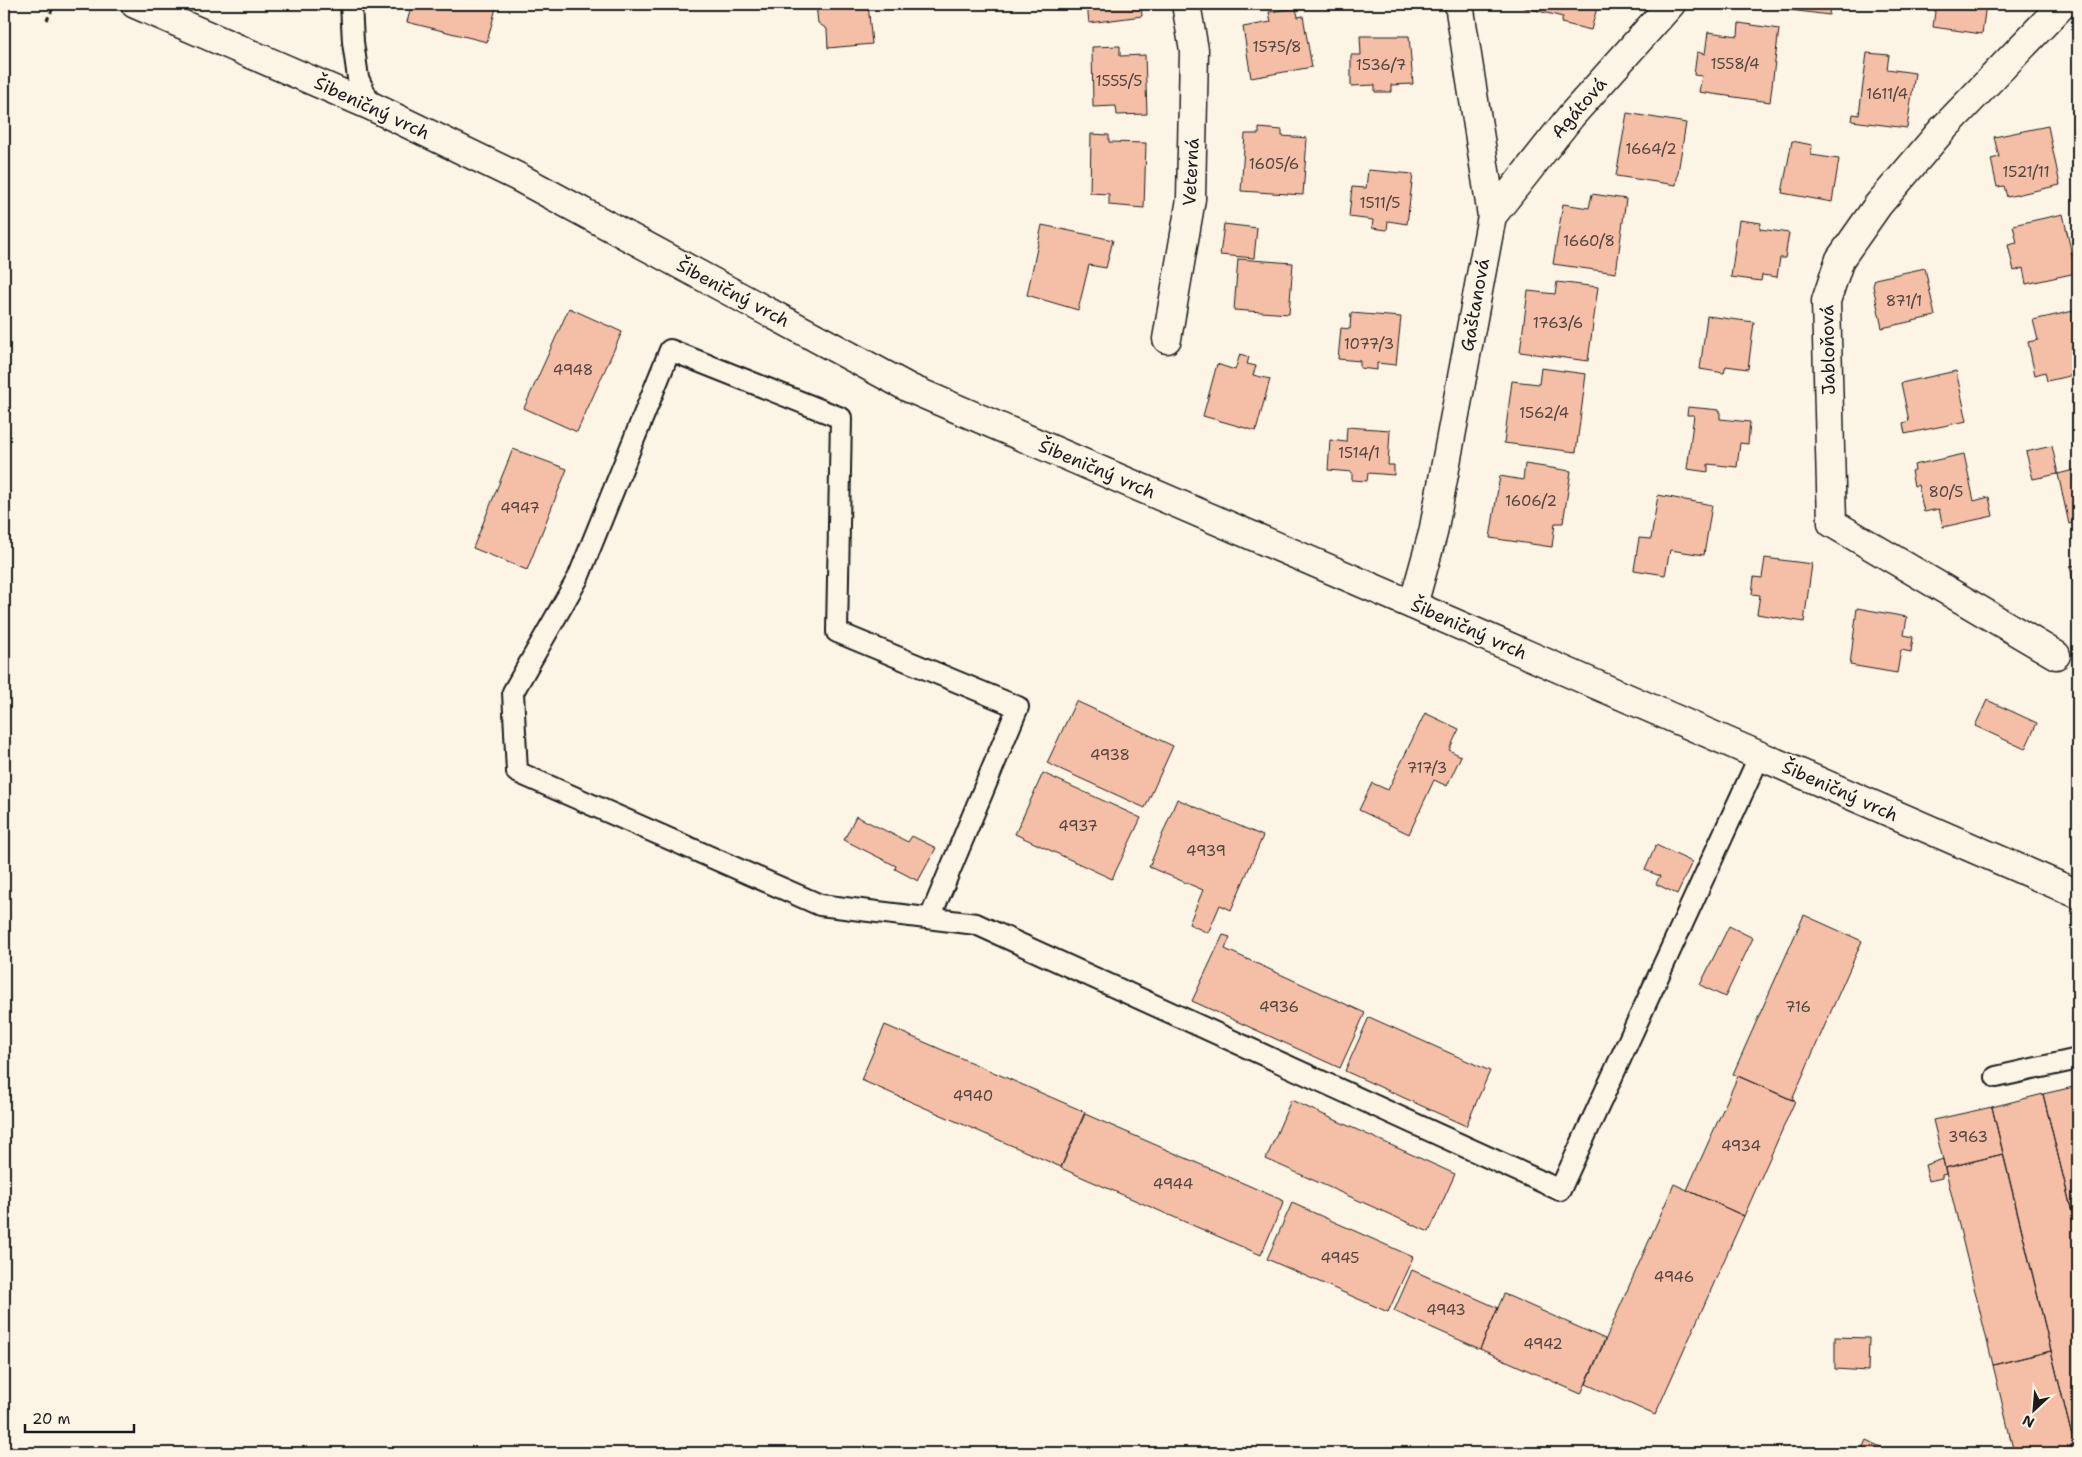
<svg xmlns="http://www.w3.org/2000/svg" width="2082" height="1457" viewBox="0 0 2082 1457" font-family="'Shantell Sans',sans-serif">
<rect width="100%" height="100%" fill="#fcf5e5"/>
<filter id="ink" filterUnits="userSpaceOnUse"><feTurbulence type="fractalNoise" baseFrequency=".02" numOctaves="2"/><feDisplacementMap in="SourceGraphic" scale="10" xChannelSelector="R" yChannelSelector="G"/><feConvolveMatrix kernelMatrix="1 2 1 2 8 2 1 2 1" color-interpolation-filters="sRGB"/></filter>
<g filter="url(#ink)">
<path fill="#f4bfa6" stroke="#1c1c1c" d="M412,4H497L487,42L407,22Z
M816,4H868L872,44L828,48L827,29L818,23Z
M1087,4H1141L1142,16L1089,23Z
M1523,4H1598L1591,30L1561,23L1563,17L1522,7Z
M1767,4H1830L1829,15L1767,7Z
M1936,4H1986L1982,34L1933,27Z
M1296,8L1298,17L1303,16L1312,67L1251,78L1243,27L1271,22L1269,12Z
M1739,23L1779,29L1770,102L1699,92L1702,76L1694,75L1697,52L1705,54L1708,32L1738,36Z
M1360,36H1409L1413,84L1391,85V92H1375V85L1351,86V55H1361Z
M1120,46V56L1145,55L1147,114L1117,115L1116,106L1093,107L1092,47Z
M1867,53L1889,55L1887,69L1915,73L1907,128L1852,121L1853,114L1859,115Z
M1627,113L1686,123L1676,185L1616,176Z
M2048,126L2060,185L2007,197L2004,186L1997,187L1991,159L1999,157L1994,137Z
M1259,128L1282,130V136L1307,138L1303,195L1241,191L1245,134H1259Z
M1091,134L1109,135V142L1146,143L1144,208L1109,205V194L1090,193Z
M1792,141L1812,145L1811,155L1839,159L1832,202L1782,193Z
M1368,170L1413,174L1407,224L1388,221L1387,230L1372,228L1373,220L1349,217L1352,187L1366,188Z
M1592,194L1626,199L1616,273L1553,264L1563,204L1589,208Z
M2063,214L2076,273L2026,284L2023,268L2014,271L2008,245L2017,243L2013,225Z
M1739,220L1761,223L1760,229L1789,233L1785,258H1780L1777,277L1762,275L1761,281L1731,277Z
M1224,224L1257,228L1254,258L1220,255Z
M1042,225L1113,240L1106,268L1089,265L1078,310L1027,295Z
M1238,259L1293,263L1289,314L1234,310Z
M1925,268L1935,316L1882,328L1873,286L1875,279Z
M1557,282L1598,287L1588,361L1520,352L1528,291L1555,294Z
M569,308L622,332L577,432L524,408Z
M2078,310V374L2047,381L2045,372L2035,375L2028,342L2038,340L2033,320Z
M1351,313L1401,317L1396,365L1377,363V370L1360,368V361L1338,359L1341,328L1350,329Z
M1707,316L1754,322L1748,369L1726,366L1724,373L1700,369Z
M1240,354L1249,357L1247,364L1256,366L1253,375L1270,379L1256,431L1203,416L1217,364L1235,370Z
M1541,368L1586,374L1576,452L1504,443L1512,381L1539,384Z
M1956,371L1967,421L1905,434L1903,423L1909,421L1901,383Z
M1688,407L1720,410V419L1750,422L1748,444L1740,443L1737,467L1708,464V472L1687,469L1694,415H1687Z
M1347,427L1390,430L1388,465H1394V475L1368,473L1367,481L1352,480V472L1328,470L1330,440L1346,442Z
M2052,446L2058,474L2033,479L2026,452Z
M513,449L567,469L527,570L473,548Z
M1964,454L1974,501L1989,497L1993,516L1943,527L1939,509L1924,512L1918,485L1914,486L1911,471L1915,470L1914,465Z
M1525,464L1571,471L1563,523H1555L1552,547L1490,538L1500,476L1523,480Z
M2078,469V521L2069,524L2058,474Z
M1658,495L1712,505L1704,555L1670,550L1665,575L1634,570L1639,538L1651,539Z
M1765,558L1812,564L1804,622L1757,614L1760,595L1752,594L1754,577L1762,578Z
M2078,565V605L2070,566Z
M1857,608L1907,617L1904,635L1913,637L1911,652L1901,650L1897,673L1850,665Z
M1987,700L2037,723L2025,749L1975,726Z
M1076,701L1173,746L1145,808L1047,763Z
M1425,713L1459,729L1449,750L1461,756L1447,786L1434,780L1409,834L1359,810L1372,783L1388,790Z
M1043,773L1141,818L1112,879L1015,834Z
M1177,799L1263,836L1231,910L1220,905L1208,933L1189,924L1203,890L1149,867Z
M856,816L908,842L912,836L936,848L918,881L895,869L896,866L844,840Z
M1656,845L1692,862L1677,894L1656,884L1660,876L1645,870Z
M1804,915L1862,941L1792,1100L1733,1074Z
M1729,926L1753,938L1725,997L1700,985Z
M1223,935L1230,937L1225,949L1365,1013L1340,1068L1192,1001Z
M1369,1017L1490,1071L1466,1126L1345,1071Z
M885,1025L1085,1112L1061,1167L861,1080Z
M1738,1076L1795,1101L1744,1216L1687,1190Z
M2078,1086V1237L2043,1094Z
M2043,1094L2078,1237V1453H2076L1992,1107Z
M1291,1100L1455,1174L1429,1232L1266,1159Z
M1992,1107L2003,1154L1945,1168L1933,1120Z
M1085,1114L1284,1201L1261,1255L1061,1168Z
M2003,1154L2051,1351L1993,1365L1945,1168Z
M1943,1159L1946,1174L1942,1175V1178L1929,1181L1925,1165Z
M1674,1184L1744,1216L1655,1415L1586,1384Z
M1292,1203L1413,1257L1388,1312L1267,1259Z
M1412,1270L1498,1308L1480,1349L1394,1311Z
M1504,1294L1605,1339L1581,1394L1480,1349Z
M1835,1337L1869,1338L1868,1371L1835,1369Z
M2051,1351L2076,1453H2014L1993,1365Z
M1866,1440L1893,1453H1860Z"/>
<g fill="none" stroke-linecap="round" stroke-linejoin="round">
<g stroke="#1c1c1c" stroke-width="24">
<path id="service" d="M351,4L353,42L358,78L371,106
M930,918L1018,707L837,632L841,418L670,350L578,578L513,692L517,772L820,905L976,924L1560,1190L1760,755
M1996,1077L2078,1059"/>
</g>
<g stroke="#1c1c1c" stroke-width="31">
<path id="minor" d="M135,4L371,106L518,177L909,388L1413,605L2078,894
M1492,216L1571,116L1671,4
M1167,339L1191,199L1194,50L1186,4
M1413,605L1433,533L1492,216L1459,4
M2056,655L1832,523L1826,301L1840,259L1878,205L1942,130L2063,4"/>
</g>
<path stroke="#1c1c1c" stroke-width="3" stroke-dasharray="4 4" stroke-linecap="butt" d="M47,20L55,4"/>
<use href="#service" stroke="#fcf5e5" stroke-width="20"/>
<use href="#minor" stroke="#fcf5e5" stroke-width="28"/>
</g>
</g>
<g text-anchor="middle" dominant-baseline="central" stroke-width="4" stroke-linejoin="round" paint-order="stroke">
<g font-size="15" fill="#52453e">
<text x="1277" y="47">1575/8</text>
<text x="1735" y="64">1558/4</text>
<text x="1381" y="65">1536/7</text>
<text x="1119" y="81">1555/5</text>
<text x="1887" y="94">1611/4</text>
<text x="1651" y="149">1664/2</text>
<text x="1274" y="164">1605/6</text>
<text x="2026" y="172">1521/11</text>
<text x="1380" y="203">1511/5</text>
<text x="1589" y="241">1660/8</text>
<text x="1904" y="301">871/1</text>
<text x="1558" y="323">1763/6</text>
<text x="1369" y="344">1077/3</text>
<text x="573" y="370">4948</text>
<text x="1544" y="413">1562/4</text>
<text x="1359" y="453">1514/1</text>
<text x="1946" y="492">80/5</text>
<text x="1531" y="501">1606/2</text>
<text x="520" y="508">4947</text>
<text x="1110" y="755">4938</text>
<text x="1427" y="768">717/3</text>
<text x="1078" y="826">4937</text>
<text x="1206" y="851">4939</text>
<text x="1279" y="1007">4936</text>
<text x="1798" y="1007">716</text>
<text x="973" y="1096">4940</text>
<text x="1968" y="1137">3963</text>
<text x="1741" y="1146">4934</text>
<text x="1173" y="1184">4944</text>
<text x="1340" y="1258">4945</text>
<text x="1674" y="1277">4946</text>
<text x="1446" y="1310">4943</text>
<text x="1543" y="1344">4942</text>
</g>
<g font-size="18" fill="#1c1c1c" stroke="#fcf5e5">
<text transform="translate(372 108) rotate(25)">Šibeničný vrch</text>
<text transform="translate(1579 108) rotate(-49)">Agátová</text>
<text transform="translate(1191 172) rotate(-87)">Veterná</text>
<text transform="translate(733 293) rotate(28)">Šibeničný vrch</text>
<text transform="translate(1475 305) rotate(-80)">Gaštanová</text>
<text transform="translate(1828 350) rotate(-91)">Jabloňová</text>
<text transform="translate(1097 469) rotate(23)">Šibeničný vrch</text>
<text transform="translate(1469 629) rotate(24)">Šibeničný vrch</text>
<text transform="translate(1840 791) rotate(24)">Šibeničný vrch</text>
</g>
</g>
<rect width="2082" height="1457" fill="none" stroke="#fcf5e5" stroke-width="20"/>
<rect x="10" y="10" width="2062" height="1437" fill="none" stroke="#1c1c1c" stroke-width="2" filter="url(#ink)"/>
<g transform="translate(2034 1410) rotate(206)" stroke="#fcf5e5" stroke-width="4" paint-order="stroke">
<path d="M0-4L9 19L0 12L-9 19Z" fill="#1c1c1c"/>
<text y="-8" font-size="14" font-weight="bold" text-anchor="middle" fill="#1c1c1c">N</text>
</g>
<path d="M25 1424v8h109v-8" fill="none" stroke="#1c1c1c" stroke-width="2.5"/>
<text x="32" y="1424" font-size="15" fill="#1c1c1c" stroke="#fcf5e5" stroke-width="4" paint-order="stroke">20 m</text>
</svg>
